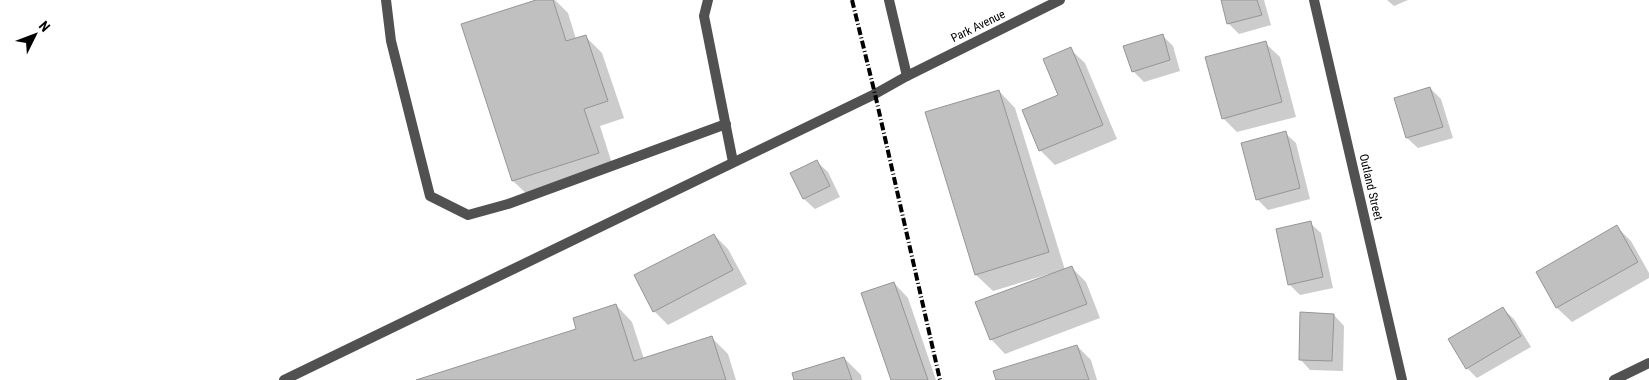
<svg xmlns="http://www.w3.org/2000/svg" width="1649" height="380" viewBox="0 0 1649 380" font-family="'Roboto Condensed',sans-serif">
<rect width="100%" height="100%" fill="#fff"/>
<path fill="#0003" d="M540,0H555L568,13L576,39L585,36L602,53L624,118L600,126L614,170L530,197L513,181L462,25Z
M1222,0H1264L1271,25L1239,34L1228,23Z
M1387,0H1408L1394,6Z
M1162,35L1173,46L1180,71L1144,82L1133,71Z
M1265,43L1280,57L1296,117L1237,132L1223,118Z
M1070,49L1085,63L1117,139L1055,165L1040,150L1059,96Z
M1430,88L1441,99L1453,138L1418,148L1407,138L1395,99Z
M999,91L1015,108L1065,270L1072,268L1086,282L1100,318L1005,354L991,339L1050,276L1049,274L993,291L976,275Z
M1285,133L1296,143L1310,199L1268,210L1257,199Z
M817,162L828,172L840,197L815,209L804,199L792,174Z
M1310,223L1321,233L1333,288L1300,295L1289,284Z
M1617,227L1631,241L1649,273V278L1572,322L1557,308L1537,273Z
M714,235L728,249L747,284L668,325L654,311Z
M894,283L908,298L936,380H893Z
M616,305L632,322L644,359L712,338L728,354L736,380H420L578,329Z
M1503,309L1514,319L1531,347L1477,378L1467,368Z
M1334,315L1344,326L1343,371L1310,370L1300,359Z
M1077,346L1091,360L1097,380H997Z
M844,358L861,375L862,380H795Z"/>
<path fill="#c0c0c0" stroke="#959595" d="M536,0H553L566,41L586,35L608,101L584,109L599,153L512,181L461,24Z
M1221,0H1257L1262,15L1227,24Z
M1163,34L1170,60L1132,72L1123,46Z
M1266,41L1282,102L1222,119L1205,57Z
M1071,47L1103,125L1039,151L1022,110L1058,95L1043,59Z
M1430,87L1443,127L1406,138L1394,98Z
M999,90L1049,252L975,275L925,112Z
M1286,131L1300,188L1256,200L1241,143Z
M817,160L830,186L803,199L790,173Z
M1311,221L1323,277L1288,285L1276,229Z
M1617,225L1638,262L1556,308L1536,272Z
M714,234L733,270L653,312L634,275Z
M1072,266L1087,304L990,340L975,302Z
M894,282L928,380H891L861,293Z
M616,304L634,361L712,336L726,380H416L576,329L573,318Z
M1503,307L1521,336L1466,369L1448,339Z
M1300,312L1334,314L1332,361L1299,360Z
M1077,345L1089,380H996L993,371Z
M844,357L852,380H794L792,373Z"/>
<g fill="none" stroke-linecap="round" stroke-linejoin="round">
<path stroke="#515151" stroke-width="10" d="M386,0L391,41L430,196L468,215L508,204L726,124
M708,0L704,16L733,162
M284,380L875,94L907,76"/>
<path stroke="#515151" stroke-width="10" d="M889,0L907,76L1060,0
M1314,0L1402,380
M1614,380L1649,363"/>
<path stroke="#000" stroke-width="4" stroke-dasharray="8 2.5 1 2.5" stroke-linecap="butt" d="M852,0L875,94L940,380"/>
</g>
<g text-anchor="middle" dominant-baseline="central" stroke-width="4" stroke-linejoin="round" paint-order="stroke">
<g font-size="12" fill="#000" stroke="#fff">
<text transform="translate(978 26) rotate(-26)">Park Avenue</text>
<text transform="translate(1371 187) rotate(77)">Outland Street</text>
</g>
</g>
<g transform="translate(35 35) rotate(48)" stroke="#ffffff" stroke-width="4" paint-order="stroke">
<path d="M0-4L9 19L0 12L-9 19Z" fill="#000000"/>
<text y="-8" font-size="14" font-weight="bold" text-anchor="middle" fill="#000000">N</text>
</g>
</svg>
